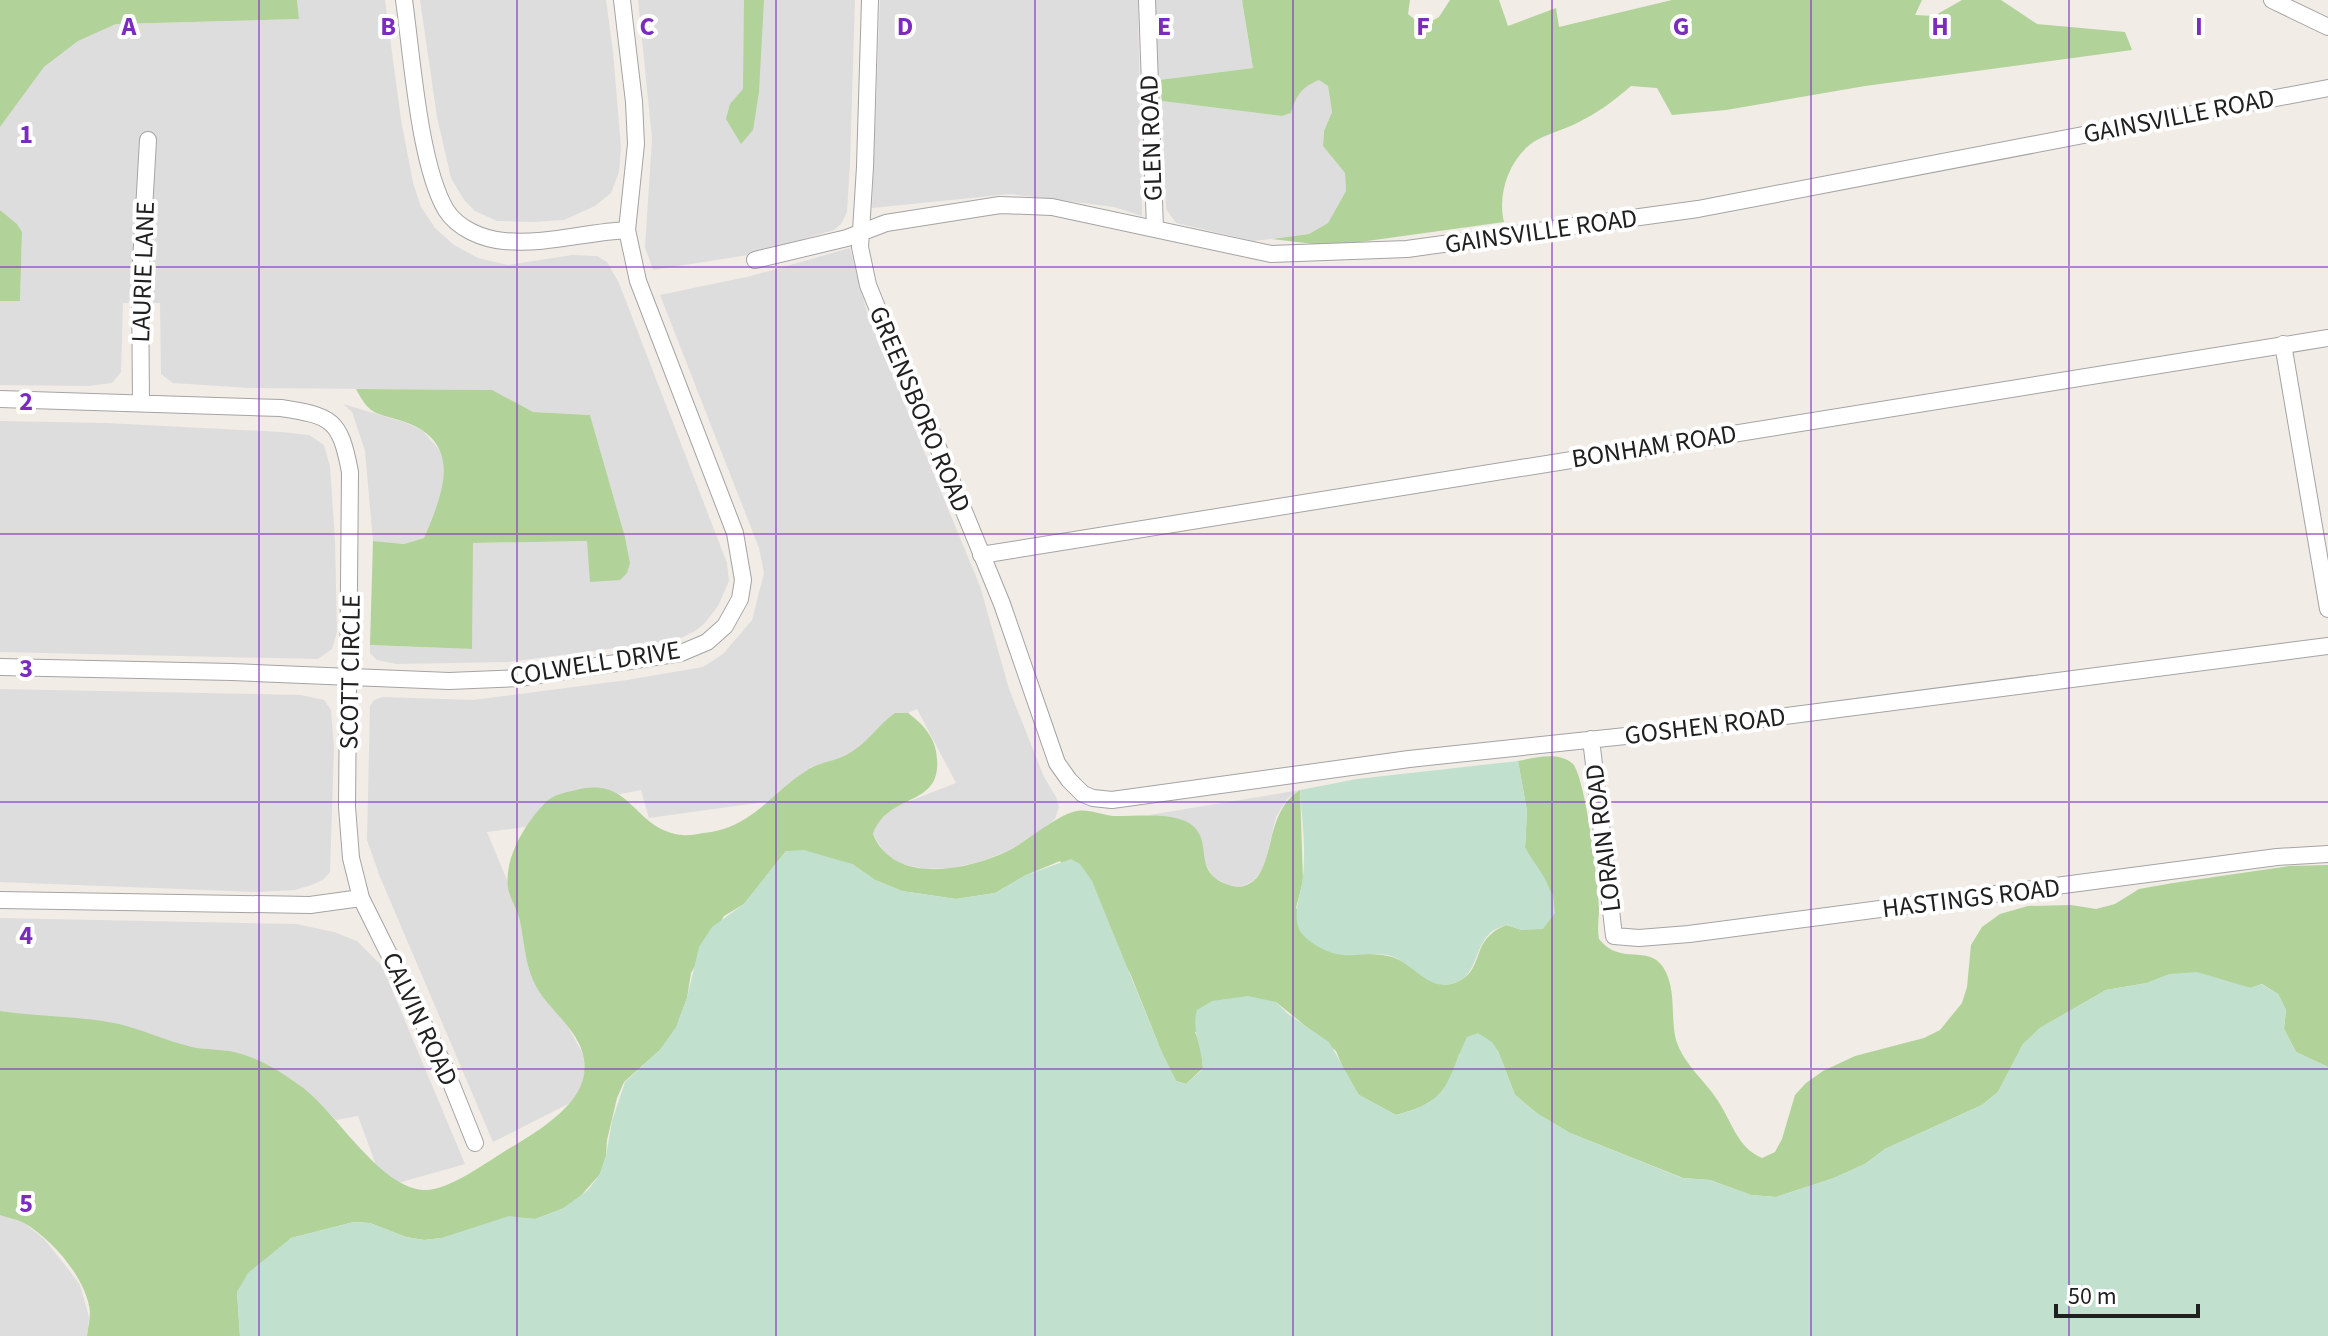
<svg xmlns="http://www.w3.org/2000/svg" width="2328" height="1336" viewBox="0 0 2328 1336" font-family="'Source Sans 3',sans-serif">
<rect width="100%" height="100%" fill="#f1ece6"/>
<path fill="#dedddd" d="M297,0H385L401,120L413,183L421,207L435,228L454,245L478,258L508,265L572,255L597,256L607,262L619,283L727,563L729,581L718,606L704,624L695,631L677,640L508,662L396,664L377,660L370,653V645L472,649V543L588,541L630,563L625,537L590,415L533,412L491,390L249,388L173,383L161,374L160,303H123L121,372L112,383L88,386L0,385V301H20L22,232L17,224L0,210V127L44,67L78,41L116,24L299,19Z
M420,0H606L613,52L621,147L619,172L611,193L595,206L564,220L533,222L497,221L475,211L464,200L451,178L437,117Z
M638,0H744L745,15L758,0H855L850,162L847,212L841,224L834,230L748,255L653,270L645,247L652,139Z
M880,0H1138L1142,216L1114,207L1010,194L872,208Z
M1155,0H1242L1253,68L1159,80Z
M1319,80L1328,86L1332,112L1324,131L1323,146L1345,173L1346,191L1328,223L1309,234L1254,241L1176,223L1166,209L1162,101L1282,116L1291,113L1295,98L1304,86Z
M850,248L868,316L980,586L1009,689L1044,777L1056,797L1059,807L1055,819L1037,834L1008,851L979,862L951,868L925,869L898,863L886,855L873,834L877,822L889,809L956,783L917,709L908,713L860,752L811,767L786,799L649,818L641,790L559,806L563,822L487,832L568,1027L587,1061L585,1080L570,1103L493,1142L380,877L367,840L370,706L374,700L383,697L473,700L627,680L703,667L723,654L752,620L764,573L759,548L660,295L751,276Z
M343,404L404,422L422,430L443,454L444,475L441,497L424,538L404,544L373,541L365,451L352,412Z
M0,421L106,423L282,432L309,435L324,445L330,466L335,541L337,632L332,649L318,659L0,652Z
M0,689L301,695L324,700L331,710L334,748L330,872L324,879L314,884L295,890L259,892L0,882Z
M1300,790L1287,799L1276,817L1264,867L1254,880L1242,887L1228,885L1213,877L1202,858L1201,838L1178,819L1149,815Z
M0,918L296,924L334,932L357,941L382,966L465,1164L384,1187L358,1116L336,1120L308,1092L197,1051L34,1024L33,1016L0,1011Z
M0,1214L23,1222L44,1239L69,1270L80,1285L89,1317L87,1336H0Z"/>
<path fill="#b1d299" d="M0,0H297L299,19L116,24L78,41L44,67L0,127Z
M744,0H764L759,92L753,130L741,144L726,119L730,104L743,89Z
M1242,0H1410L1408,14L1423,26L1439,17L1450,0H1499L1508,26L1556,8L1559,27L1672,0H1922L1915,15L1934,16L1962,0H2001L2037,24L2125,32L2132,50L1865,86L1726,110L1672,115L1657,88L1631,86C1614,101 1596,114 1575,124C1562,130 1547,134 1535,141C1509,158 1497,194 1504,222L1331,246L1272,239L1309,234L1328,223L1346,191L1345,173L1323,146L1324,131L1332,112L1328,86L1319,80C1302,87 1296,95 1291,113L1282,116L1162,101L1159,80L1253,68Z
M0,210L17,224L22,232L20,301H0Z
M356,389L492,390L533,412L590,415L625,537L630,563L627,573L620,580L590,582L587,541L473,543L472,649L370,645L373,541L404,544L424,538C443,494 464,443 405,422C377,412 371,418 356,389Z
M895,713H908C924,725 936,738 937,759C941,808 888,792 873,834C894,886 968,870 1008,851C1028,841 1056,815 1077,811C1089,809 1102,815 1113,816C1135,817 1181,810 1196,829C1211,847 1194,871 1226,884C1231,886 1239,888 1244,886C1278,876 1261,814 1300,790L1303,881L1296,908L1338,954C1355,954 1372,953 1388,956C1415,961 1432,997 1461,980C1485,966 1470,940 1506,925L1522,930L1554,913L1553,896L1525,848L1527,811L1518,761C1534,758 1557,751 1572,763C1585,773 1599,887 1599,908C1599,919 1597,928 1599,939C1620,966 1648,944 1663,967C1677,988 1670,1017 1676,1040C1684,1065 1704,1079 1718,1101C1732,1122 1737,1147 1762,1158L1775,1152L1782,1139L1795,1095L1806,1083L1823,1071L1855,1056L1924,1038L1940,1030L1962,1003L1967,987L1971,945L1982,927L2000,914L2028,906L2071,905L2096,909L2115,904L2139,889L2173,883L2289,866L2328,865V1067L2296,1052L2284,1029L2286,1010L2278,994L2262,984L2251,988L2170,974L2147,983L2106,990L2040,1028L2023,1044L1998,1092L1982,1105L1885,1149L1865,1164L1834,1178L1776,1197L1751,1195L1710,1180L1683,1178L1570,1133L1538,1114L1515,1095L1498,1051L1459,1054C1448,1093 1435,1105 1396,1115L1359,1095L1345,1073L1336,1051L1276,1002L1195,1032L1201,1047L1203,1068L1186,1084L1176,1081L1162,1053L1130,973L1060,861L1026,875L995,893L956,899L902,891L875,880L852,864L786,851L744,904L724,916L691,973L687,998L676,1028L660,1050L624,1082L617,1098L607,1140L606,1156L600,1174L578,1199L562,1209L535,1219L509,1217L442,1238L424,1240L406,1237L370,1223L354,1222L291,1238L237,1292L240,1336H87C88,1328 90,1319 90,1311C86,1278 52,1239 24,1223C17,1219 8,1218 0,1215V1011C38,1017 83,1016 119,1024C143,1030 167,1041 192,1047C206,1050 220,1049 234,1052C260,1058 281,1072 302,1087C337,1113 378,1186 423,1190C448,1192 488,1161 510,1148C552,1123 611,1086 572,1032C562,1017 546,1004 537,988C525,967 525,945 520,921C518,910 510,899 508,888C504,857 526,822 547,801C554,795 563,793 572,791C633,773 631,829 682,835C689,836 697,834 703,833C753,828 770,793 809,769C820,762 836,761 848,754C867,744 878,725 895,713Z"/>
<path fill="#c2e0ce" d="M1518,761L1527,811L1525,848L1544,877L1553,896L1555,913L1543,929L1522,930L1506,925C1501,927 1494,929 1490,933C1473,949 1478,978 1451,984C1428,990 1412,963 1391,956C1373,951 1354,958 1336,954C1324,951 1307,942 1300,931C1292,916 1300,898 1302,883C1307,854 1302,820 1300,790L1357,779Z
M804,850L852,864L875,880L902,891L956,899L995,893L1026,875L1071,859L1080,864L1092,881L1162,1053L1176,1081L1186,1084L1203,1069C1202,1047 1191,1029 1197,1010L1212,1001L1248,996L1276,1002L1288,1014L1329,1042L1359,1095L1396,1115C1452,1101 1445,1082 1467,1037L1478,1033L1492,1042L1498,1051L1515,1095L1538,1114L1570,1133L1682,1178L1710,1180L1751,1195L1776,1197L1834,1178L1865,1164L1885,1149L1982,1105L1998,1092L2023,1044L2040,1028L2106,990L2147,983L2170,974L2197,972L2251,988L2261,984L2278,994L2286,1010L2284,1029L2296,1052L2328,1067V1336H240L237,1292L248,1273L291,1238L354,1222L370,1223L406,1237L424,1240L442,1238L509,1216L535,1219L562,1209L588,1190L600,1174L606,1156L612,1121L625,1082L660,1050L676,1027L687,998L699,947L712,927L744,904L786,851Z"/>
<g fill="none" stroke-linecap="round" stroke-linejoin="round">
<g stroke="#a4a4a4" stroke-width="18">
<path id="minor" d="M404,0C412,56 419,164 446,210C458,229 483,239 504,241C545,245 587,232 627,230
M870,0L865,167L860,247L868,285L895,352L930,428L1002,604L1057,763L1069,780L1083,794L1093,798L1112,800L1409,759L1654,733L2328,646
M1147,0L1155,229
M2272,0L2328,27
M755,260L847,238L886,223L1000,205L1052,207L1271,254L1407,249L1698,209L2328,88
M2283,344L2328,609
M0,399L281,408C332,416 340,419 350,472L347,807L351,858L361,898L310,905L0,900
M141,403L140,280L148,140
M981,555L2328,338
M0,667L232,672L449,681L519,678L681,653L707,642L725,626L740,599L743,580L735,533L638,281L627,230L636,144L634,102L622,0
M1591,739L1614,936L1639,938L1689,934L2277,857L2328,854
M361,898L443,1063L475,1143"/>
</g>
<use href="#minor" stroke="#fff" stroke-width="16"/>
</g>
<path fill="none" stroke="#7b2cbf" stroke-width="2" stroke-opacity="0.55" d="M259,0V1336M517,0V1336M776,0V1336M1035,0V1336M1293,0V1336M1552,0V1336M1811,0V1336M2069,0V1336M0,267H2328M0,534H2328M0,802H2328M0,1069H2328"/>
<g text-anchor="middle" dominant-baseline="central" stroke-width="8" stroke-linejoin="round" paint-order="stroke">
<g font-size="26" fill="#202020" stroke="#fff">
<text transform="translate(2179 116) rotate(-11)">GAINSVILLE ROAD</text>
<text transform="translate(1151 138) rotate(-92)">GLEN ROAD</text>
<text transform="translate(1541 231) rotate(-8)">GAINSVILLE ROAD</text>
<text transform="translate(143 272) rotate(-88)">LAURIE LANE</text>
<text transform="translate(920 409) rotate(67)">GREENSBORO ROAD</text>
<text transform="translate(1654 446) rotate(-9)">BONHAM ROAD</text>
<text transform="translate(595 663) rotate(-9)">COLWELL DRIVE</text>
<text transform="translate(350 672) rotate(-89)">SCOTT CIRCLE</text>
<text transform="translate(1705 726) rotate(-7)">GOSHEN ROAD</text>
<text transform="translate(1603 838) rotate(-97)">LORAIN ROAD</text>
<text transform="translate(1971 898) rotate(-7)">HASTINGS ROAD</text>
<text transform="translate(420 1019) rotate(65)">CALVIN ROAD</text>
</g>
</g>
<g font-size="26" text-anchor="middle" font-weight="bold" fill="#7b2cbf" stroke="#fff" stroke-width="8" stroke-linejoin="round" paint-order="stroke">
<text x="129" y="35">A</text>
<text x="388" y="35">B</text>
<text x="647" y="35">C</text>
<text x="905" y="35">D</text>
<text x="1164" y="35">E</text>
<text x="1423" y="35">F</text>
<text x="1681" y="35">G</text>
<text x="1940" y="35">H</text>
<text x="2199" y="35">I</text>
<text x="26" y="143">1</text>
<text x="26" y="410">2</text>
<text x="26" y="677">3</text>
<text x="26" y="944">4</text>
<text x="26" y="1212">5</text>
</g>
<path d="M2056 1304v12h142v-12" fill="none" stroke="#202020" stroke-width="4"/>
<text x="2068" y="1304" font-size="24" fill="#202020" stroke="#ffffff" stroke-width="6" paint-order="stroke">50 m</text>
</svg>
